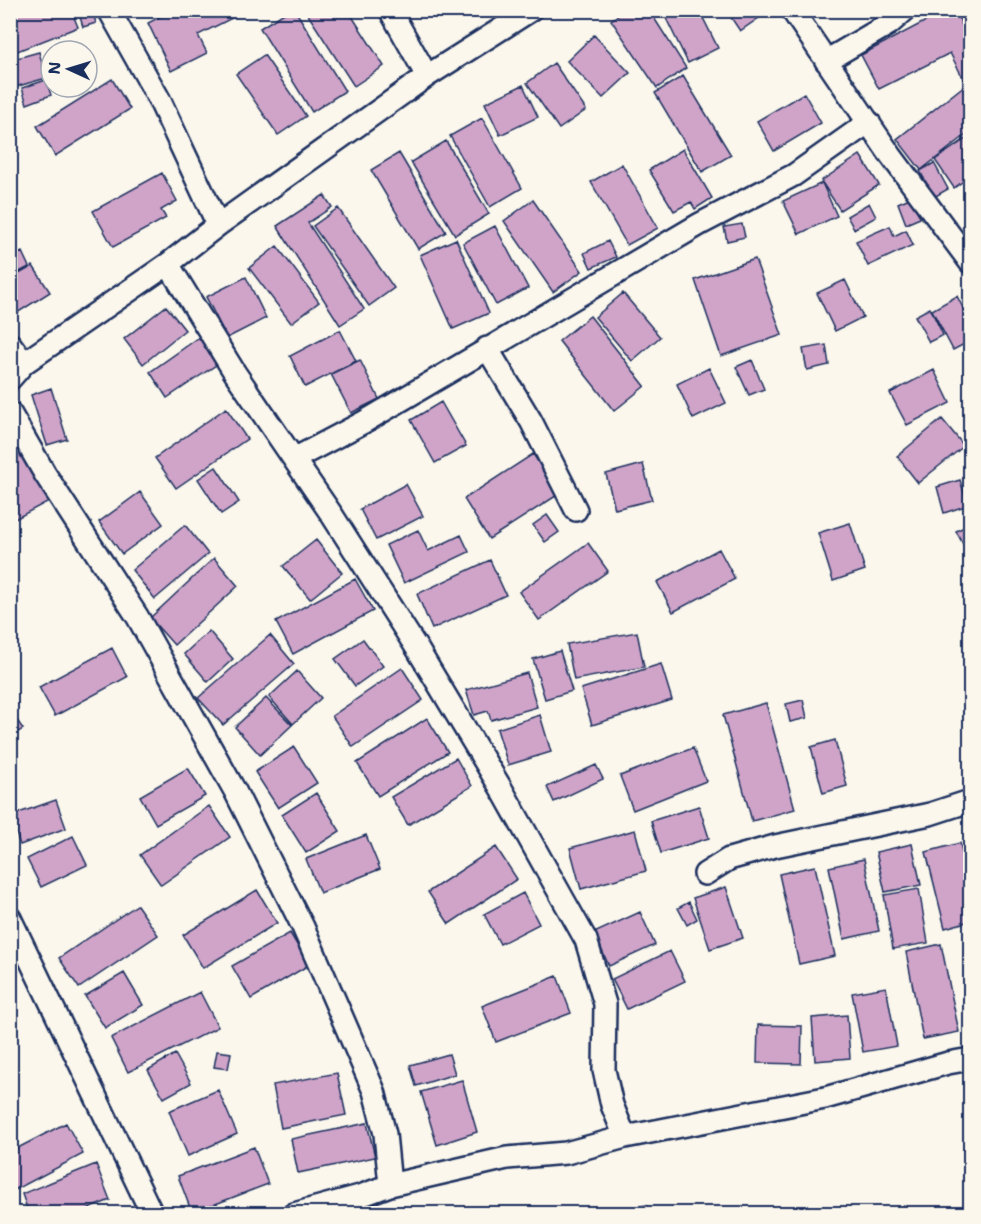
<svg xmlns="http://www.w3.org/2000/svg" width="981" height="1224" viewBox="0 0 981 1224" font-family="'Shantell Sans',sans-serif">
<rect width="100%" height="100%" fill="#fbf7ec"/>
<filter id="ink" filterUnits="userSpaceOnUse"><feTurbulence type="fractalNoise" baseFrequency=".0167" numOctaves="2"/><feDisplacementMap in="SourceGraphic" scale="12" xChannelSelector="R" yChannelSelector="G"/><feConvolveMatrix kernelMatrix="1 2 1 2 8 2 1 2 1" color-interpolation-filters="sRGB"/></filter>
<g filter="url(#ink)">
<path fill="#cfa4c8" stroke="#1b2f5e" stroke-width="1.5" d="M24,10H71L78,27L10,54V16Z
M78,10H92L96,23L83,27Z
M173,10H238L240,14L198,35L207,53L171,71L148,23Z
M289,10H295L345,91L312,112L260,28Z
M305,10H348L384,66L354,86Z
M625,10H649L686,68L657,88L611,20Z
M662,10H699L718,48L688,63Z
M726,10H769V11L740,31Z
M947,10H955L970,42V76L964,80L950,53L879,89L861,55Z
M594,35L630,73L603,98L567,61Z
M39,52L46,78L15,87L10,71V60Z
M264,55L306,116L278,135L236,74Z
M554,63L586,110L559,129L527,83Z
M683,76L731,155L702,172L655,93Z
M112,79L130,109L55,156L37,126Z
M46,80L51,95L27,104L22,88Z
M970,81V132L921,170L897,139Z
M523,85L538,117L500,135L485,103Z
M804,93L821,123L774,151L757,121Z
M482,118L522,188L490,207L450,136Z
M970,136V176L954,188L935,160Z
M446,141L489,214L455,235L411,162Z
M683,149L712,198L695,209L691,202L674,211L649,170Z
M399,153L446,232L418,249L371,170Z
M860,155L879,185L840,210L821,181Z
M934,163L948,189L934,197L920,171Z
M622,164L658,228L627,245L591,182Z
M162,173L177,201L161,210L166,218L113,247L93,211Z
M822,183L837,216L799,234L783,201Z
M324,195L332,207L308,223L364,309L340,325L277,226Z
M912,197L920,218L906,224L898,203Z
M533,200L582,271L553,292L504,221Z
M869,203L876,217L854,229L847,216Z
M338,208L394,288L369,306L313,226Z
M742,224L745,237L727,241L724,227Z
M495,226L528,288L496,305L463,243Z
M890,226L894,236L906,230L913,245L868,266L856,241Z
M456,239L489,313L453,329L420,255Z
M608,241L616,257L591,268L584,253Z
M277,246L319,302L291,323L249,268Z
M22,252L29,267L10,277V258Z
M755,259L782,335L721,356L695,280Z
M33,266L50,292L17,313L10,303V279Z
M246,277L266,318L227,338L206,297Z
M845,280L863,317L835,331L817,293Z
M623,293L660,337L632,361L595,317Z
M957,296L970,322V341L953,350L932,310Z
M166,306L185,330L143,364L124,339Z
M930,308L943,335L929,342L915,316Z
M590,316L645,386L614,411L559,341Z
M340,330L356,361L305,387L290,356Z
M201,336L219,363L167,398L150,372Z
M826,345L829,365L807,370L803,349Z
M360,360L379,399L351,413L331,374Z
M752,360L764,389L749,395L736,367Z
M709,368L726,403L693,419L677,384Z
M934,370L950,403L907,425L890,393Z
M51,388L67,439L47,445L31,395Z
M441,402L466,446L435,463L411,420Z
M226,408L247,439L176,488L155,458Z
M942,419L964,446L918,483L897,456Z
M12,426L49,501L15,519L10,510Z
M533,454L559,494L489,539L464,499Z
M643,464L652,500L615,509L606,474Z
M216,467L239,502L221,514L198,479Z
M960,480L968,505L944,513L937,487Z
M406,484L423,516L376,540L360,509Z
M140,492L163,524L122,554L99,522Z
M547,515L559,532L545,542L533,525Z
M850,523L865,570L833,581L818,533Z
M970,524V557L956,531Z
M185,525L208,554L155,599L132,570Z
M418,530L428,551L461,535L469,552L404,583L386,545Z
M316,540L342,573L310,599L283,566Z
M588,543L608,571L539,620L519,592Z
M719,549L735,579L673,612L657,582Z
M214,558L238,586L174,645L150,618Z
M490,560L506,595L432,629L417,594Z
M355,579L373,611L293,654L276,622Z
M209,631L233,659L208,682L184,654Z
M637,632L644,667L574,680L567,644Z
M270,635L294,664L223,725L198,698Z
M363,639L383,666L355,686L335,659Z
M112,648L127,677L55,716L39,687Z
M560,651L572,691L545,699L533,659Z
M661,664L672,700L592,725L581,689Z
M402,668L423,700L353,747L332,716Z
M297,671L321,698L293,724L269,697Z
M527,673L537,707L491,720L488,711L474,715L466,690Z
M266,698L292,725L260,755L235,727Z
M803,700L807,718L790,722L786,704Z
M766,703L795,809L752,821L723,715Z
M10,710L23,729L10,737Z
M540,715L551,752L508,765L497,729Z
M427,718L448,752L378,796L357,763Z
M835,740L847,786L823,793L811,747Z
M294,747L317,783L278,808L255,772Z
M693,748L706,781L633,810L620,776Z
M456,758L472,786L408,825L391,797Z
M596,765L603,779L554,802L547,787Z
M188,768L205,796L156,824L140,796Z
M316,793L340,831L306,853L282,815Z
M56,800L66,828L20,845L10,816Z
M209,806L230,837L161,885L140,855Z
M699,806L709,838L661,853L651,821Z
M635,830L646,871L581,889L570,848Z
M366,835L380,869L320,893L306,859Z
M73,836L87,865L41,887L27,859Z
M960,843L970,884V921L945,928L926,852Z
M912,844L921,885L885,892L876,852Z
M496,847L517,879L449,924L428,892Z
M864,859L879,931L844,939L829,867Z
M815,866L835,956L799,964L779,874Z
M726,887L743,938L710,949L693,898Z
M919,889L928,943L893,949L884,895Z
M257,890L277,923L203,968L183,935Z
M523,893L539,924L500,944L484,914Z
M689,902L697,919L687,925L678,908Z
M137,905L158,935L79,988L59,958Z
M640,912L655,945L609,966L594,933Z
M290,933L309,965L251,999L232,966Z
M941,944L959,1032L923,1039L906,952Z
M670,951L685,981L627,1009L612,979Z
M124,973L143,1005L105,1028L85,996Z
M557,976L571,1013L496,1042L482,1006Z
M886,987L897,1046L863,1052L852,993Z
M200,992L218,1027L128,1072L111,1038Z
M847,1015L850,1058L815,1061L812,1018Z
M758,1025L802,1026L801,1064L757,1063Z
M217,1051L231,1053L228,1069L214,1067Z
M175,1054L191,1083L164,1098L148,1070Z
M449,1054L455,1074L416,1086L410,1065Z
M337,1073L346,1115L281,1128L273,1085Z
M462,1080L477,1132L437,1145L421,1092Z
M218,1090L237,1134L188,1156L169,1111Z
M66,1123L83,1154L13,1191L10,1185V1152Z
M367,1123L375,1157L298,1173L291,1139Z
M254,1147L268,1184L192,1213L178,1176Z
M96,1164L110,1200L76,1214H29L22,1194Z
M647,1205L649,1214H614L613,1212Z"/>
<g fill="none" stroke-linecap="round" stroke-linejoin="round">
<g stroke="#1b2f5e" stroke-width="26">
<path id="street" d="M109,10L159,99L218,225
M390,10L427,76
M792,10L889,153L970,262
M826,61L889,24L905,10
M168,264L235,373L332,515L418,650L502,790L586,940L605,1004L604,1070L612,1105L625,1137
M10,344L24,363
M487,348L531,421L576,510
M10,379L24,363L168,264L218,225L427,76L531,10
M10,413L45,474L137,616L235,791L303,927L374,1091L385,1134L390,1185
M294,459L364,422L700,224L794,175L869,122
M705,874L729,859L775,846L930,814L970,801
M10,918L152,1214
M294,1214L360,1196L390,1185L507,1158L566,1153L625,1137L825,1098L948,1063L970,1059"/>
</g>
<use href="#street" stroke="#fbf7ec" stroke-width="21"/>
</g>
</g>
<rect width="981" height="1224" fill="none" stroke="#fbf7ec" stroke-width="36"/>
<rect x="18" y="18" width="945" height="1188" fill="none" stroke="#1b2f5e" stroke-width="2" filter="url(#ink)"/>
<g transform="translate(69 69) rotate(274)"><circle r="28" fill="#fbf7ec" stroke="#a1a7b3" stroke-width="1.5"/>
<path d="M0-4.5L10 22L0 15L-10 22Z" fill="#1b2f5e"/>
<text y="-9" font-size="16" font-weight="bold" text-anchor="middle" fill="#1b2f5e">N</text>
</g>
</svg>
